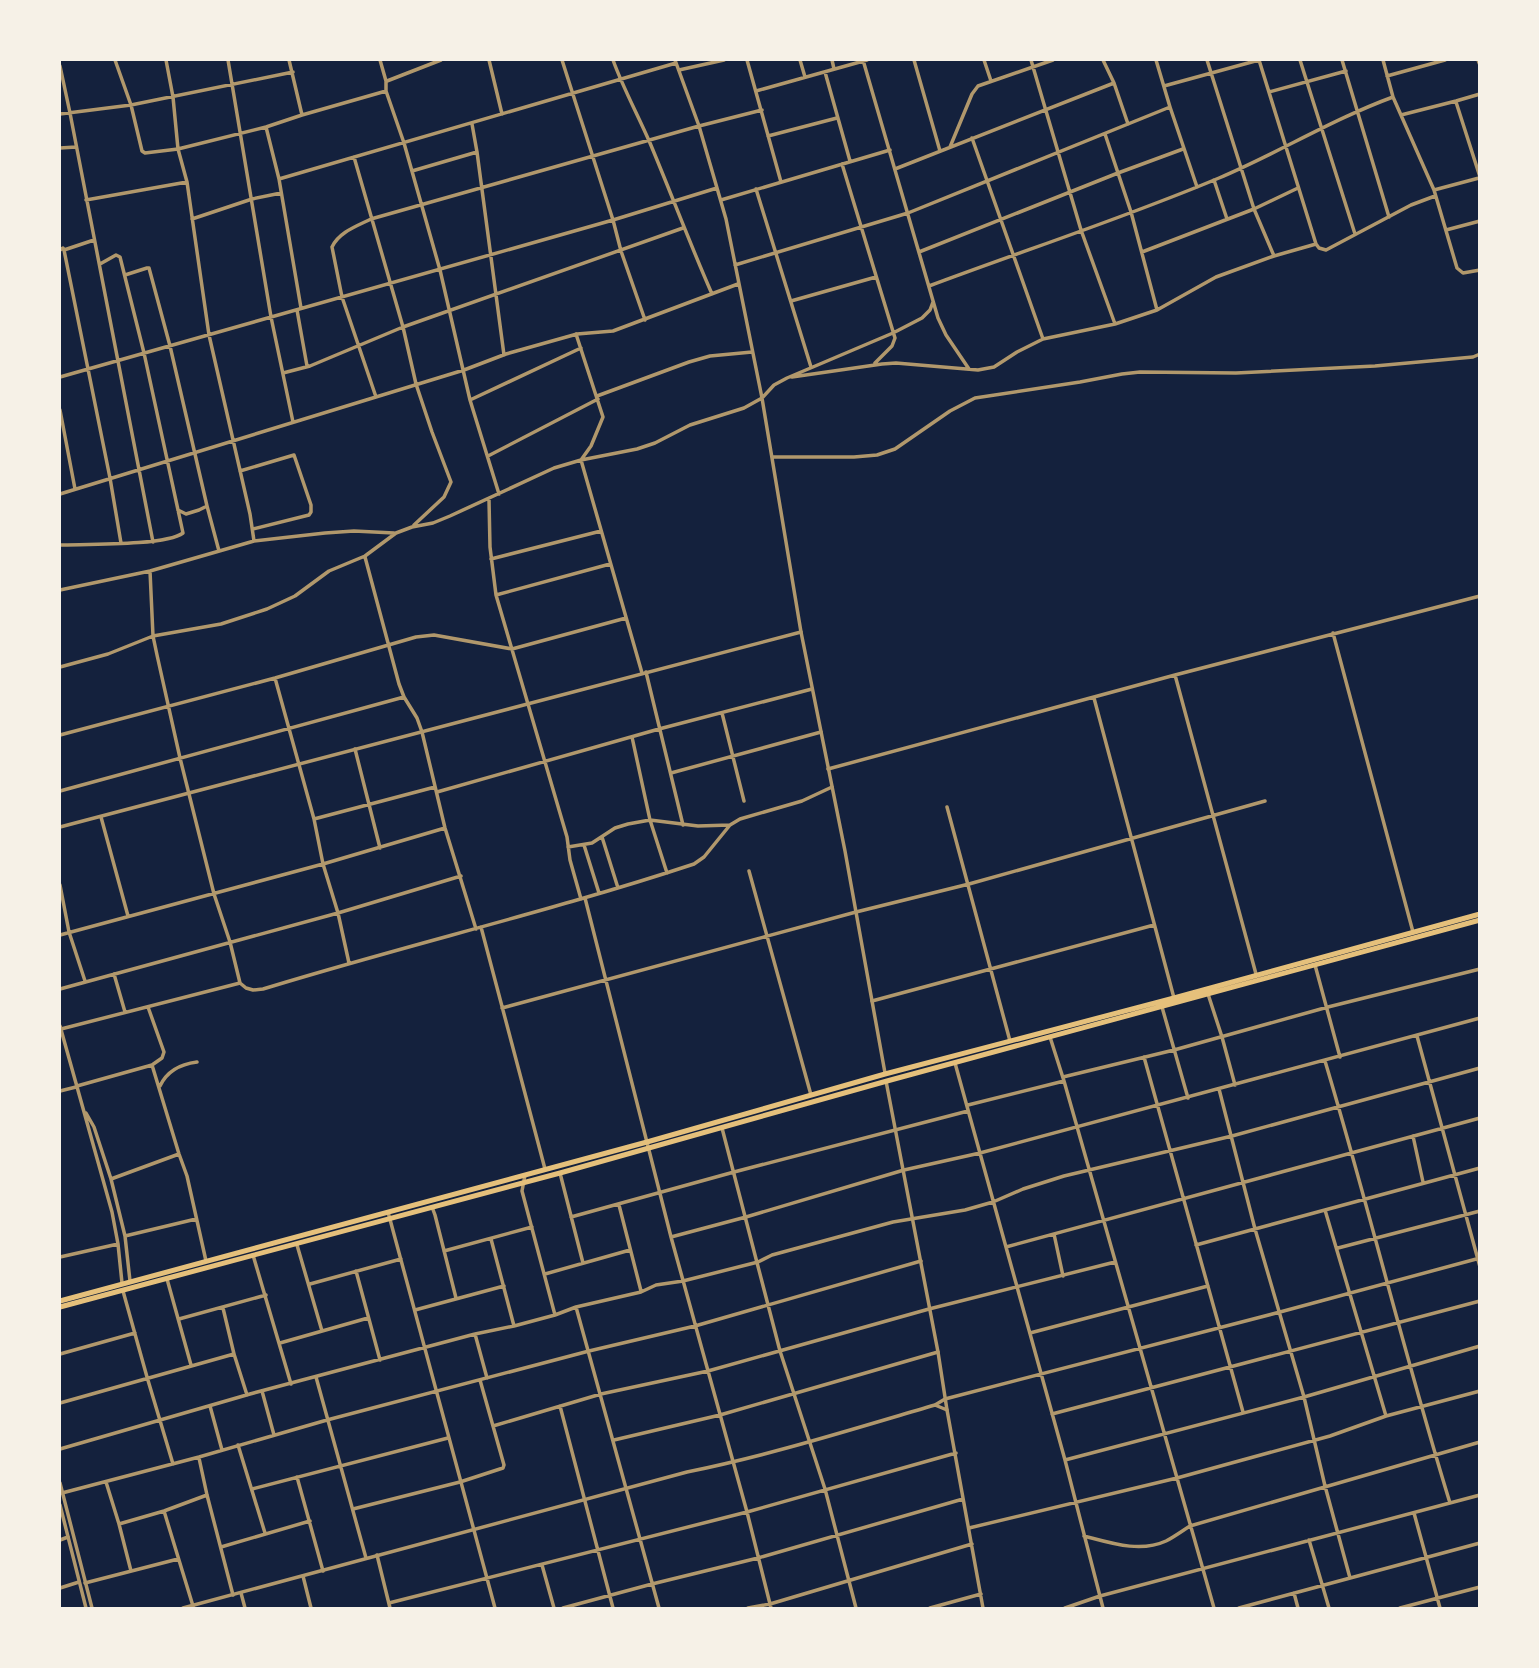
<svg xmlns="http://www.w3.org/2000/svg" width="1539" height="1668" viewBox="0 0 1539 1668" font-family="Jost,sans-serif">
<rect width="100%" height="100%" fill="#14213d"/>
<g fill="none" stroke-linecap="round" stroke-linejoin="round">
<path stroke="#b1986c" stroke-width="3.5" d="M115,60L131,105L142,151L145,153L178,149L266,127L302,115L386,91
M166,60L173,97L178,149L187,182L209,335L250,514L254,541
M228,60L271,317L293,422
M289,60L302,115
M380,60L386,81V91L404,143L440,270L470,400L499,494
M489,60L502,114
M562,60L613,220L621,251L645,320
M613,60C623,88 638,115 650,143C671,193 690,244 712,294
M675,60L699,126L726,219L762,398L801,632
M747,60L781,182
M800,60L805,77
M832,60L834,69
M863,60L938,318L946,335L969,369
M914,60L940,151
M984,60L991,81
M1031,60L1081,230L1115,324
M1103,60L1114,83L1128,124
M1156,60L1170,107L1197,187
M1207,60L1254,209L1274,256
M1259,60L1316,244L1319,248L1326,250L1411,205L1435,196
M1300,60L1355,234
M1342,60L1389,217
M1383,60L1393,97L1434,190L1457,268L1463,273L1480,270
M1478,60L1480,65
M60,66L70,113L153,542
M679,70L724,60
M825,72L850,161
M1387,76L1445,60
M387,81L441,60
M1164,86L1259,60
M756,91L867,60
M1269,92L1346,71
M1456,102L1480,177
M60,114L131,105L293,72
M1401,115L1456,101L1480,94
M472,124L477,152L504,355
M266,127L279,179L301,308
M1105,134L1131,212L1157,310
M768,136L837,118
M972,138L1043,339
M950,147L972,94L978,86L1053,60
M60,148L76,147
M354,157L403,327L416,384L432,432L451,482L444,497L414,525
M842,164L895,338L892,346L875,363
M895,169L1114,83
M412,171L477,152
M279,179L676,63
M1214,180L1227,219
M756,189L811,367
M1434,190L1479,178
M86,200L187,182
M721,200L890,150
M192,219L252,199L281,193
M1446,230L1480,221
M60,250L63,248L64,250L94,240
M64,250L110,478L121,543
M919,252L1118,173L1183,149
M1142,252L1254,209L1298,188
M735,265L908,213L1170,107
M125,275L147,268H149L170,346L207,506L199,510L186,514L178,510
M929,286C1025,250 1124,218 1219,178C1278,153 1333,119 1393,97
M791,301L876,277
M297,310L307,366
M576,334L603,417L591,446L581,460L642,673
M283,373L310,366L403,327L683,228
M60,377L613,220L717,188
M792,377L882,364L896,363L978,370L994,367L1017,352L1043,339L1115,324L1157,310L1216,277L1274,256L1316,244
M597,396L689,362L710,356L752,352
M376,397L342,297L332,247C339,232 357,226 371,219L699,126L762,110
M470,400L581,348
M60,410L75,489
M488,456L598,399
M772,457H854L877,455L895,449L950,411L975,398L1080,382L1122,374L1140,372L1236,373L1375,366L1473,357L1480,354
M240,471L294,455L311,505V512L309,515L253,529
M60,494L464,370L506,354L577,334L613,331L738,284
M489,500L490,547L496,595L567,837L570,860L581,899
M207,506L219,551
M60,545C85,544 166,546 183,533L144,353L120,257L116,255L100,264
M365,557L399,684L404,697L417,718L422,732L445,828L476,929
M491,559L601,531
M150,571L153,636L157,655L180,758L214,894L230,942L240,983L246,988L253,990L263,989C406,945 552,911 694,864L704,857L730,825L740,819L802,801L832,787
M60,590L150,571L254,541L325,533L354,531L394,533
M496,595L610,564
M1333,633L1413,932
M60,667L108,654L153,636L221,624L267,609L295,596L329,571L365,556L396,533L412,527L433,523L450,516L554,468L581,460L637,449L655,443L690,425L744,408L762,398L774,385L787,378L893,333L922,318L930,310L933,302
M646,672L683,825
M1175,675L1256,974
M275,678L314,819L323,864L338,913L349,963
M1094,698L1174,998
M722,713L744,801
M60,735L275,678L416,637L434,635L512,649L626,618
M632,737L650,820L667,873
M355,749L380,848
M828,769L1175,675L1480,596
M671,773L821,732
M60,791L404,697
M437,792L659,729L812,689
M947,807L1010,1041
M101,817L128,916
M314,819L435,787
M602,837L618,888
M584,845L599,893
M568,847L592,843L615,828L628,824L650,820L698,826L730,825
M749,871L811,1095
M60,885L69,932L85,981
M585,898L671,1237L747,1512L771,1608
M481,927L545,1169
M60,935L323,864L445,828
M1315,965L1340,1057
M114,974L125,1012
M60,989L338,913L461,876
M1208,994L1222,1037L1235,1085
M872,1001L1154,925
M1162,1007L1188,1098
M502,1008L856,912L969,884L1265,801
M60,1026L112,1212L118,1244L122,1283
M61,1029L240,983
M1417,1036L1480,1267
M1050,1037L1064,1081L1214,1608
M1144,1057L1243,1412
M1325,1061C1369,1208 1405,1357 1450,1503
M955,1063L1065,1460L1103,1608
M152,1065L179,1154L187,1176L206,1261
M1063,1077L1174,1050L1328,1007L1480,969
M77,1086L152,1065L162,1058L164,1052L148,1007
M160,1086C167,1071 181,1064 197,1062
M1219,1089L1255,1229L1304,1397L1325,1486L1350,1578
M60,1091L76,1087
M968,1105L1064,1081
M86,1113L94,1127L111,1179
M722,1128L780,1351L825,1489L856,1608
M1413,1136L1423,1182
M560,1173L583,1263
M525,1175L522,1191L555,1315
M619,1205L641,1291
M432,1207L435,1215L456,1298
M1325,1210L1386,1416
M388,1212L495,1608
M571,1217L734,1172L968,1111
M1054,1234L1063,1276
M125,1236L196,1219
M671,1237L746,1217L904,1170L980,1153L1480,1018
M491,1239L514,1326
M297,1245L322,1331
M1196,1245L1480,1168
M1006,1247L1480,1118
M1338,1248L1480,1211
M444,1251L532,1227
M253,1255L291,1384
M60,1257L118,1244
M356,1271L380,1360
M545,1274L630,1250
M167,1279L191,1365
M130,1281L125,1236L111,1179L179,1154
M310,1284L401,1259
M123,1291L147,1377L173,1464
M576,1307L659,1608
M415,1310L504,1286
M179,1319L266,1295
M1030,1333L1208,1286
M475,1334L487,1378
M280,1343L368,1318
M60,1354L135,1333
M234,1354L247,1395
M316,1377L366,1558
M262,1391L274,1435
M945,1399L1280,1312L1480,1258
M60,1403L234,1354L223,1308
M210,1406L222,1450
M560,1406L613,1608
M947,1410L983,1608
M1052,1414L1480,1301
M493,1426L601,1394L708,1371L929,1309L1115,1262
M614,1440L720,1415L938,1352
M238,1445L265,1533
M60,1449L250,1394L475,1334L514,1326L555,1315L576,1307L641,1292L656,1285L683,1281L758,1262L772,1255L893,1222L965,1210L993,1202L1023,1189L1064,1176L1232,1136L1480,1068
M199,1458L207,1495L233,1595
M1065,1460L1304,1397L1480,1346
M297,1477L323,1571
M106,1482L119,1524L131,1571
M252,1489L448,1438
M62,1493L199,1457L327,1420L589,1351L695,1326L921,1261
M353,1509L460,1482L503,1468L504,1465L480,1380
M164,1511L193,1606
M1414,1513L1440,1608
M119,1524L164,1511L207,1495
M969,1528L1177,1478L1330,1436L1386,1416L1480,1391
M1084,1536C1111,1543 1140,1553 1166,1541C1174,1537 1182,1531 1190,1526L1480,1442
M60,1540L68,1537
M1309,1540L1329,1608
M221,1547L310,1521
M377,1555L390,1608
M542,1565L554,1608
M303,1576L311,1608
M85,1583L178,1559
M60,1588L79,1582
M241,1593L245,1608
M1294,1593L1298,1608
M389,1603L747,1512L956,1453
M563,1608L652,1584L758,1558L963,1499
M748,1608L770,1604L972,1544
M930,1608L981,1594
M1065,1608L1100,1596L1480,1495
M1239,1608L1480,1543
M1400,1608L1480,1587"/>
<path stroke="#b1986c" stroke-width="3.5" d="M60,827L801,632L845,851L885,1073
M886,1081L938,1352L947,1410L935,1405
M60,1483L92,1608
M60,1505L86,1608
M183,1608L687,1472C771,1455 853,1429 935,1405L945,1399"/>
<path stroke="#e5c07b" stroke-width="5" d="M60,1301L647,1142L885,1074L1174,998L1480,914
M60,1307L560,1173L887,1081L1480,920"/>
</g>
<rect width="1539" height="1668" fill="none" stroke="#f6f1e7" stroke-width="122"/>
</svg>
